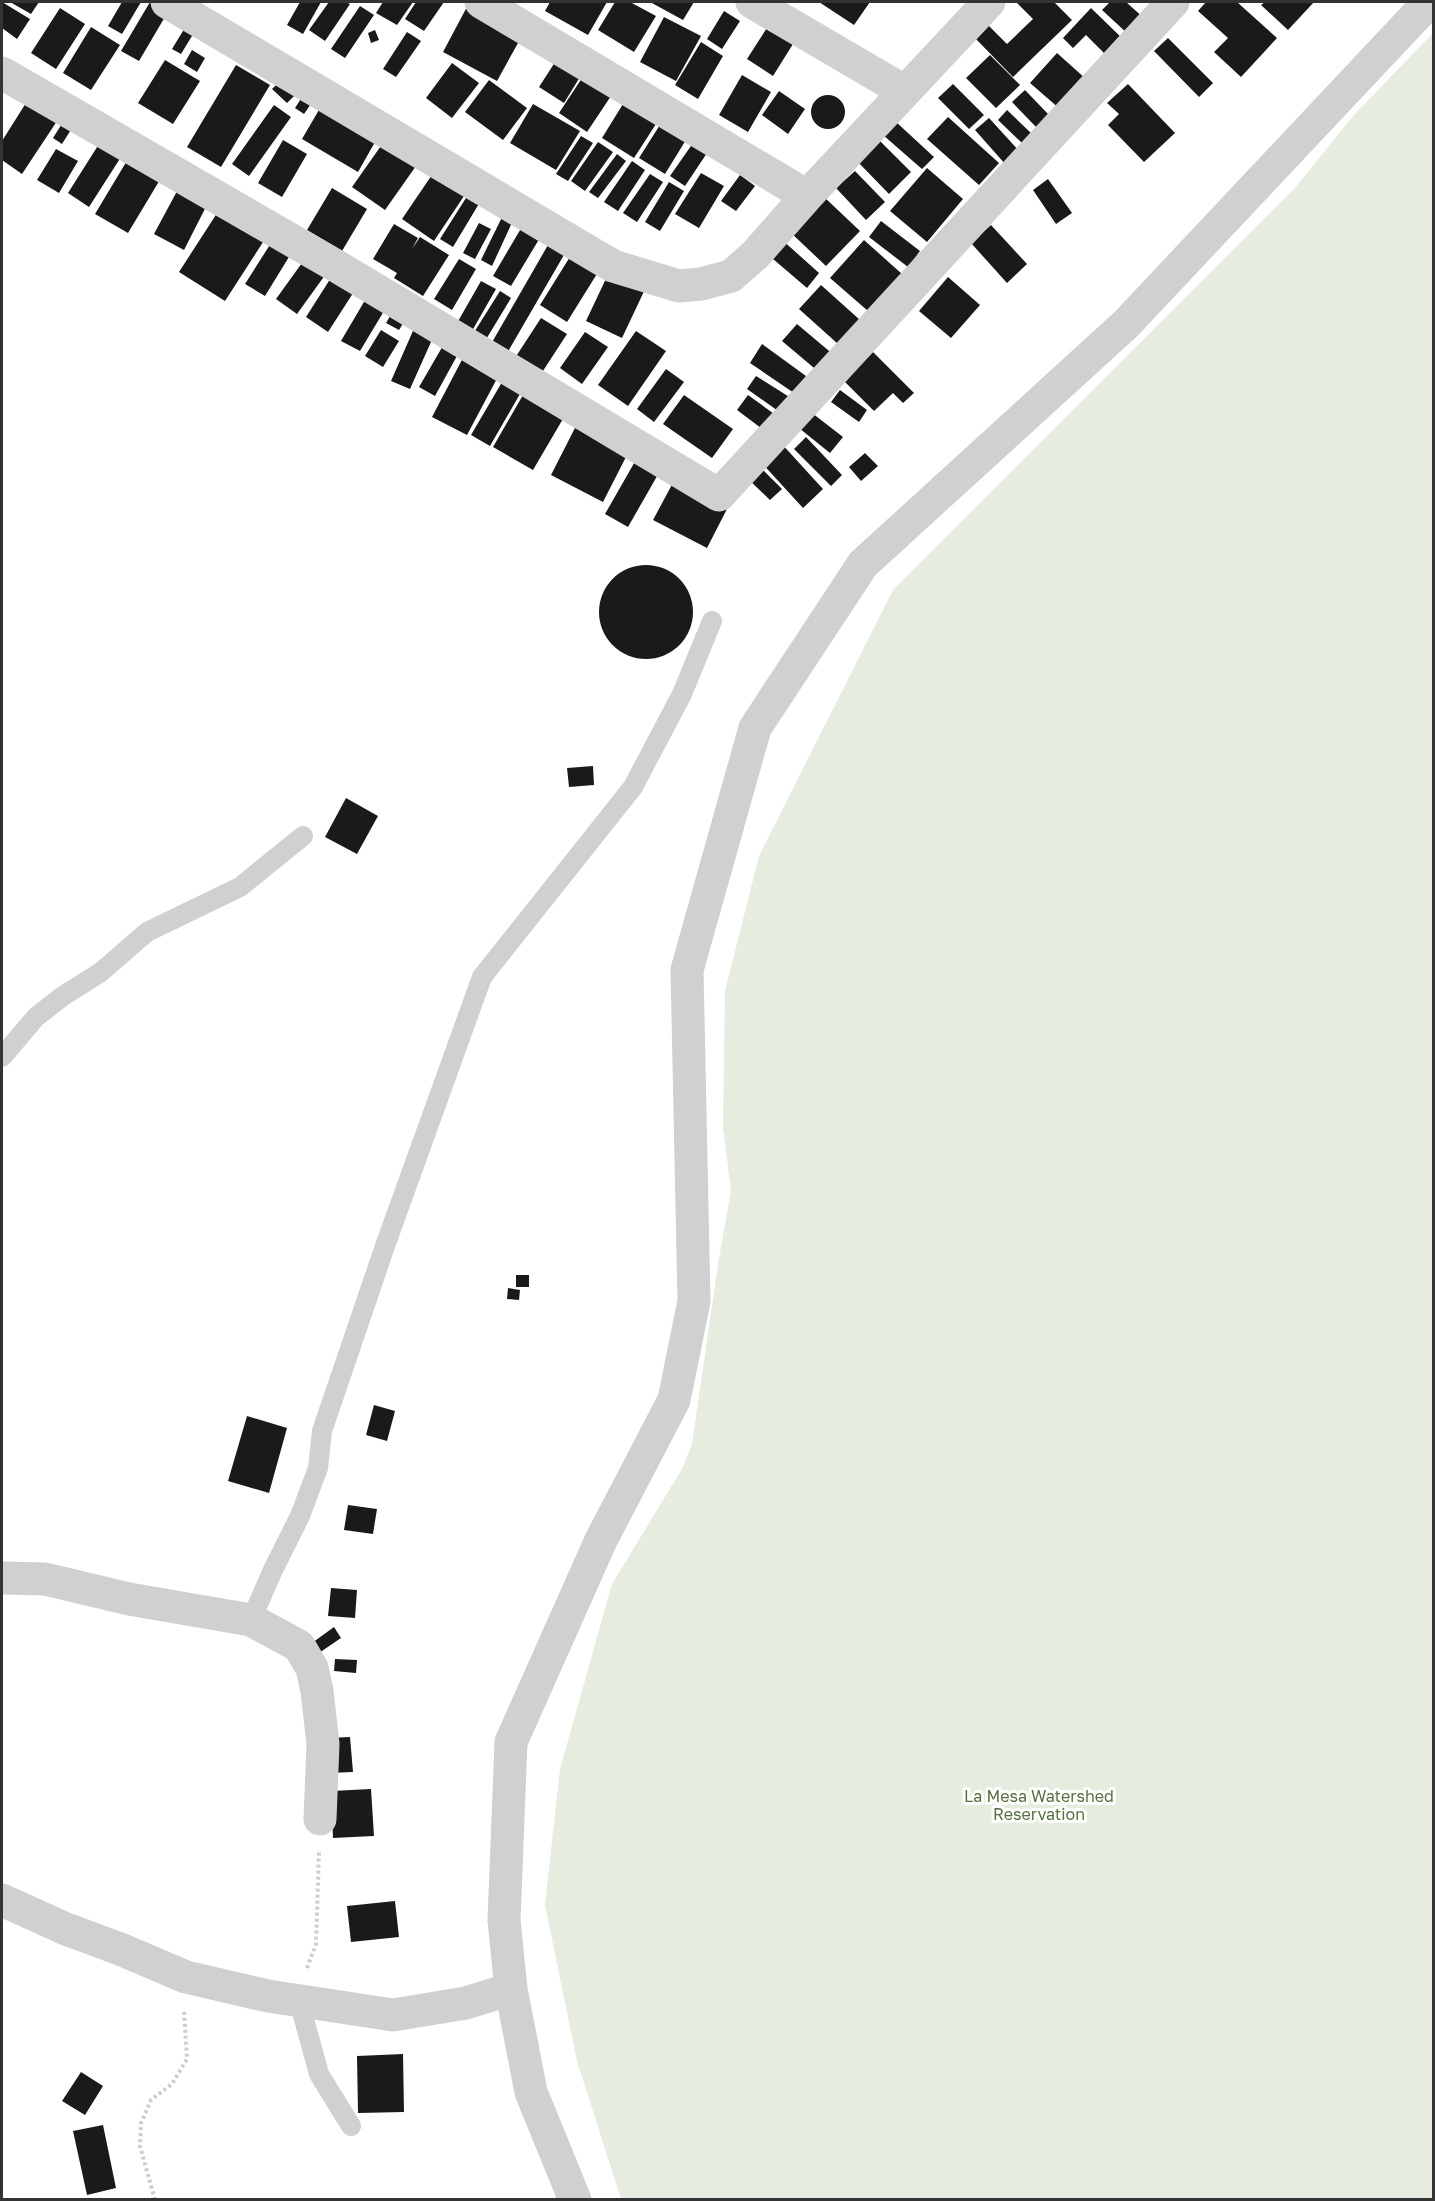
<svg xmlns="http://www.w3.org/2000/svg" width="1435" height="2201" viewBox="0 0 1435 2201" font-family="'Golos Text',sans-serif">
<rect width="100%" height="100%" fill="#fff"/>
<path fill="#e6ecdf" d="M1433,33V2199H621L577,2061L545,1905L560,1769L612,1584L682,1469L692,1444L719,1258L731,1191L723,1127L725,991L759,856L893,590L1294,189L1354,115Z"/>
<path fill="#1a1a1a" d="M2,2L30,19L17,39L2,28Z
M10,2H39L31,14Z
M122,2H141L122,34L108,26Z
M150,2L169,10L139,61L121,51Z
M300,2H321L303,34L287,25Z
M329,2H346L350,4L325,41L309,30Z
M383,2H413L397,25L376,13Z
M416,2H444L424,31L405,19Z
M550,2H607L588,35L545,11Z
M615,2H630L656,16L634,52L598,30Z
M650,2H694L683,20Z
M819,2H870L854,25Z
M1016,2H1054L1072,20L1013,77L975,38L988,25L1007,44L1033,19Z
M1110,2H1126L1145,19L1129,35L1102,10Z
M1206,2H1237L1277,38L1241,77L1214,52L1228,38L1198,11Z
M1265,2H1314L1288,30L1261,5Z
M468,5L523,34L497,81L443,52Z
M360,6L374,15L345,58L331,49Z
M60,8L85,24L56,69L31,53Z
M1091,8L1125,41L1109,58L1086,35L1073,48L1063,38Z
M724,11L740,21L722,49L707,39Z
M664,17L701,36L676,81L640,62Z
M772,20L798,36L773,76L747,59Z
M186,26L195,31L181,54L172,49Z
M91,27L120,45L91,90L63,73Z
M375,30L379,40L371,43L368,33Z
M407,32L421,41L396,77L383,69Z
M1168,38L1213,83L1199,97L1154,51Z
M701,42L723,56L698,99L675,85Z
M192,50L205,58L197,72L184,64Z
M1057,53L1086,79L1060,109L1030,83Z
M990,55L1020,85L996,108L966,78Z
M559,56L583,72L564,103L539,87Z
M165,60L200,81L173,124L138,103Z
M452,63L479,83L452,118L426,98Z
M236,65L270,85L221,167L187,147Z
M586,72L615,90L587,132L559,113Z
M742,75L771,92L748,132L719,115Z
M283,78L298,92L287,103L272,89Z
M489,80L527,108L503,140L465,112Z
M953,84L984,115L969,129L938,98Z
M1128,84L1175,133L1144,162L1108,125L1119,114L1107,103Z
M1025,90L1049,115L1036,127L1012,102Z
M306,91L315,98L304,114L295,108Z
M779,91L805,109L788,134L762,115Z
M811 112a17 17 0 1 1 34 0a17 17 0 1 1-34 0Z
M31,95L61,115L22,174L2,160V141Z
M323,103L379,135L358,172L302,139Z
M533,104L580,131L556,170L510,143Z
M623,104L656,124L634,158L602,138Z
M274,105L291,117L249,176L232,164Z
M1007,110L1031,133L1022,143L998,120Z
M68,114L77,120L62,144L53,138Z
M948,117L999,163L979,185L927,139Z
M989,118L1020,152L1006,165L975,130Z
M663,120L689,135L665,174L639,158Z
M895,121L934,157L922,169L883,135Z
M581,136L593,143L568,181L556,174Z
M283,140L307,154L282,197L258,183Z
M879,140L911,172L889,194L857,161Z
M598,142L613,152L585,191L571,181Z
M383,143L416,166L385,210L352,187Z
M693,143L707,153L685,186L670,176Z
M99,144L121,157L89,207L68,193Z
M56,149L78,161L59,193L37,180Z
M131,154L164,173L128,233L95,214Z
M617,154L626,161L598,198L589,192Z
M632,161L645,170L618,211L604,202Z
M438,166L470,187L434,241L402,219Z
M927,168L963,199L927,242L890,211Z
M855,171L885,202L866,220L836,188Z
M701,173L724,186L699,228L675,214Z
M650,174L663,182L637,222L623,213Z
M740,175L755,186L736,211L721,201Z
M1048,179L1072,213L1056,224L1033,190Z
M183,180L212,195L184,250L154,234Z
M669,182L684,191L660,231L645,222Z
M332,188L367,209L342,251L307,230Z
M471,190L483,197L453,247L440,239Z
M823,196L860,231L826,266L790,232Z
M221,207L267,236L225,301L179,272Z
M506,209L516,214L492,266L481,260Z
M881,221L920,251L908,267L869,237Z
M479,223L491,229L475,259L463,253Z
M394,224L418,238L412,249L420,237L449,255L423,296L394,278L397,273L373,259Z
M523,225L541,236L511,286L493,276Z
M991,225L1027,264L1007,283L971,243Z
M552,238L568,248L503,360L487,351Z
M780,238L819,273L807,288L766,253Z
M273,240L292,252L265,296L245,284Z
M864,240L902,274L868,311L830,278Z
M573,252L600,269L567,322L540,305Z
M307,256L328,271L297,314L276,299Z
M459,259L476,269L452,310L434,299Z
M611,268L647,285L622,338L586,321Z
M334,273L357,287L328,332L306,317Z
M948,277L980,305L951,338L919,311Z
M481,281L496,289L472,331L457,323Z
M821,285L860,320L838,344L799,309Z
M371,290L390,301L360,351L341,341Z
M500,291L511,298L485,341L473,334Z
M396,306L409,314L399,330L386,323Z
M541,318L567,334L539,377L513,361Z
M416,324L435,333L410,389L391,381Z
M797,324L835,356L820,373L782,341Z
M381,330L399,341L383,367L365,356Z
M636,331L666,351L628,406L598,385Z
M585,332L608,347L582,384L560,368Z
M448,337L463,345L435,396L419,387Z
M762,344L806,376L794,393L750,363Z
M873,352L914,393L903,403L893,393L874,411L844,381Z
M465,354L500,373L467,435L432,417Z
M666,369L684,382L654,422L637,409Z
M756,376L791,398L781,413L747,389Z
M505,377L524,387L490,446L471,435Z
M527,388L567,412L533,470L493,447Z
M840,390L867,410L859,422L831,402Z
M684,395L733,429L712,458L663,424Z
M748,395L777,416L765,431L737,410Z
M812,413L843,437L830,453L799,428Z
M576,426L628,453L603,502L551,475Z
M806,437L842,475L831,486L794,449Z
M780,442L823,489L803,508L760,461Z
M865,453L878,466L861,481L849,467Z
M637,458L660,471L628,527L605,514Z
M758,465L782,489L770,500L746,477Z
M675,479L728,507L707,548L653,520Z
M599 612a47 47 0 1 1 94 0a47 47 0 1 1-94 0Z
M593,766L594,785L569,787L567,768Z
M346,798L378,816L357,854L325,837Z
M516,1275H529V1287H516Z
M508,1288L520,1290L519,1300L507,1299Z
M374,1405L395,1411L387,1441L366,1435Z
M247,1416L287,1428L269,1493L228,1481Z
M348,1505L377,1509L373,1534L344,1530Z
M331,1588L357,1590L355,1618L328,1616Z
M334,1627L341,1638L319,1653L312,1643Z
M335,1659L357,1660L356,1673L334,1671Z
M350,1737L353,1772L329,1773L327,1738Z
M371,1789L374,1836L333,1838L331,1791Z
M395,1901L399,1937L351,1942L347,1906Z
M403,2054L404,2112L358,2113L357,2056Z
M81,2072L103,2086L85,2115L62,2101Z
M103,2125L116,2188L87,2195L73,2131Z"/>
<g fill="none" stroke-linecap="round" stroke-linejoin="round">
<path stroke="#cdcdcd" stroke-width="4" stroke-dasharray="3 3" stroke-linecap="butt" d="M307,1968L316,1944L319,1851
M155,2200L140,2146L141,2123L151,2100L172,2084L187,2059L184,2011"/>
<path stroke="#d0d0d0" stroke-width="20" d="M2,1057L36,1017L63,996L101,972L147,932L240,887L303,836
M251,1620L273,1570L300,1516L318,1468L322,1431L385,1246L482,977L633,787L682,694L712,621
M299,2001L319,2074L351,2126"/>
<path stroke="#d0d0d0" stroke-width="33" d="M167,2L613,266L679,286L701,284L731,276L755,255L807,196L989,2
M481,2L807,196
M752,2L904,91
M2,73L338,267L719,495L1173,2
M2,1578L45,1579L129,1599L251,1620L299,1646L312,1668L317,1691L323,1744L320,1819
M2,1900L66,1929L120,1949L186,1977L268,1996L393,2015L466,2003L511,1989
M575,2200L531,2092L511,1989L504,1920L511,1742L601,1540L674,1400L694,1301L687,970L755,728L863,564L1126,324L1429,2"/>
</g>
<g text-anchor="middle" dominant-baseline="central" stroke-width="6" stroke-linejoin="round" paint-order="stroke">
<g font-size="16" fill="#56703f" stroke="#fff">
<text x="1039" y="1796">La Mesa Watershed<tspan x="1039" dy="18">Reservation</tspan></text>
</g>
</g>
<rect width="1435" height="2201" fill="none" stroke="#333333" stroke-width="6"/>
</svg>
